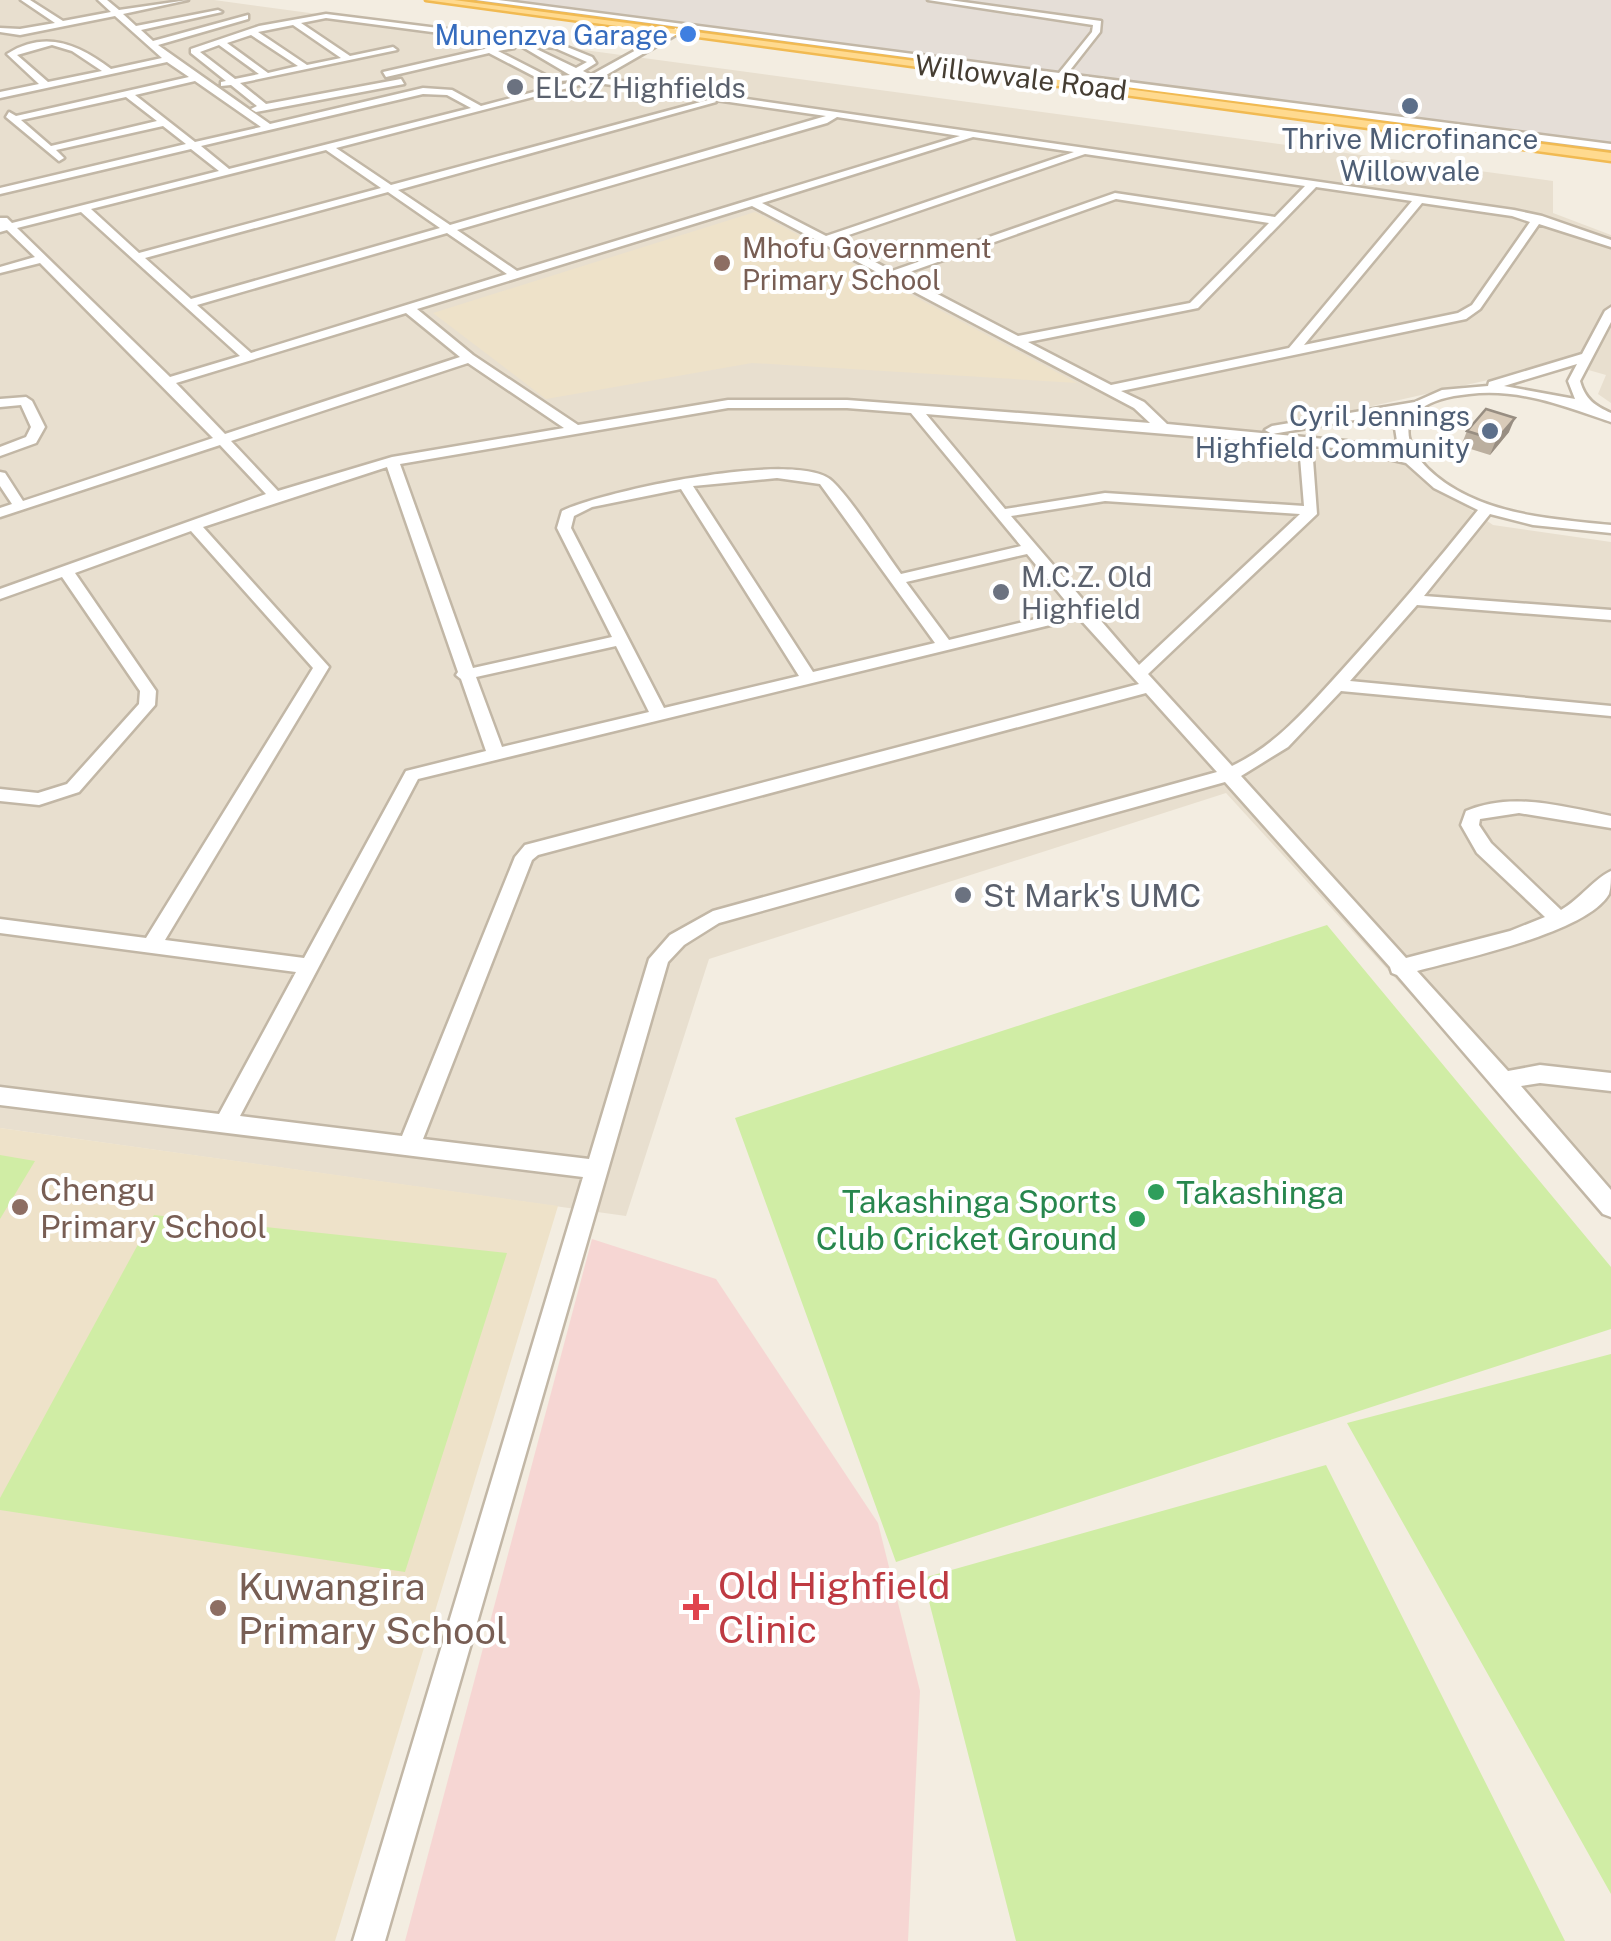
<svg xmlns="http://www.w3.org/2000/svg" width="1611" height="1941" viewBox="0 0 1611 1941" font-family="'Public Sans',sans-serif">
<rect width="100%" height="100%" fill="#f3ede1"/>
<path fill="#e8dfcf" d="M0,0H214L1553,181V213L1611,235V403L1598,394L1606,375L1564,363L1266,430L1276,447L1391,455L1493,525L1611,542V1214L1226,793L709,959L626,1216L0,1128Z"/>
<path fill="#e5ded7" d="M461,0H1611V149L1099,82Z"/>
<path fill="#eee2c9" d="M755,212L1077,383L752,363L546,399L433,313Z
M0,1128L558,1206L335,1941H0Z"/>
<path fill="#f6d6d3" d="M592,1239L716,1279L878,1523L920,1691L908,1941H405Z"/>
<path fill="#d0eda5" d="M1327,925L1611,1267V1329L896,1562L735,1118Z
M0,1155L35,1161L0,1219Z
M154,1215L507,1253L405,1572L0,1510V1498Z
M1611,1354V1894L1347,1423Z
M1326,1465L1565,1941H1016L923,1578Z"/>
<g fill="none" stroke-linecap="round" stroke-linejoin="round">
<g stroke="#c2b7a6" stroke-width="5">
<path id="minor" d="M21,0H30L63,21L111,12L98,0H107L119,10L188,0L123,14L136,26L218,10L222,12L141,30L153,41L248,15V19L158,45L270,124L423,88L452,90L481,106L583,79L576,75L572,80L545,82L489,53L386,77L383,72L511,43L514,48L498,51L549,77L570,75L516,43L326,18L301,23L350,56L393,47L397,50L240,83L266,104L401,79L404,84L256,112L251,109L257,106L231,85L221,86V82L226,81L191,53V49L259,26L326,14L557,43L592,57L596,63L583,71L591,75L676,28L679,33L601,78L1514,210L1542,216L1611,240V247L1539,224L1480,309L1466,319L1121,391L1144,402L1167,424L1346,441L1399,454L1395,428L1407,411L1272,434L1265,430L1272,426L1415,402L1442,390L1488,386L1489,382L1582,354L1605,311L1611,307V322L1580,381C1585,399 1595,406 1611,413V422C1564,406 1520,388 1469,394C1375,403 1403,465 1468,496C1512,517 1563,520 1611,525V533L1533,525L1490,514L1424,596L1611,610V620L1417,605L1350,681L1611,706V716L1341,691L1288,747L1241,776L1406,958L1510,931L1545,917L1477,853L1461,825L1466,811C1512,791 1564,807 1611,816V828L1519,813L1480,819L1479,825L1491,843L1561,910C1580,899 1595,878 1611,871C1611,879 1611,887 1609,894C1587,933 1460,959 1417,971L1508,1071L1540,1065L1611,1073V1091L1540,1083L1521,1086L1611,1190V1217L1603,1214L1397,975L1392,973L1390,967L1225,782L719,923L684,945L668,962L385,1941H353L583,1177L0,1105V1087L219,1114L296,972L0,933V919L146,938L313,668L191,531L75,573L156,691L155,705L79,792L39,805L0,801V789L38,793L67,784L139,704L140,691L62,577L0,599V589L266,494L220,445L0,517V508L12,504L0,486V472L5,473L23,501L213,438L40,263L0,273V267L35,257L7,230L0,232V218H7L12,223L219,171L191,149L0,194V188L186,144L163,126L56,150L64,158L59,161L6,117L9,112L16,116L189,77L167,62L0,98V92L39,84L7,54C45,30 78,44 111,69L162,58L115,16L20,35L0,32V28L20,29L55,23ZM293,25L341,58L307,65L258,32ZM251,35L298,66L268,73L227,43ZM52,45L72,51L102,71L48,82L17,55ZM219,45L259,74L235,79L200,52ZM528,45L555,48L587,62L576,68ZM195,81L261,127L195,142L135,95ZM591,82L826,116L450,225L398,190L716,102L708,100L391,185L336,148ZM423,94L447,95L471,108L229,169L201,146ZM126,97L157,121L51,146L21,120ZM837,117L960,136L517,271L457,230L827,123ZM973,137L1074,152L826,236L762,203ZM326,150L381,188L139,253L91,209ZM1085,154L1305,186L1275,217L1115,193L892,271L834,240ZM1316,187L1412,201L1289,348L1111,385L1028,342L1198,308ZM388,192L440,228L191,299L145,258ZM1116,199L1269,223L1190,303L1018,336L901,275ZM1422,203L1512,216L1530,222L1472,305L1458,313L1304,345ZM752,206L1134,408L1150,423L847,400H728L578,425L473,355L417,309ZM81,212L240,356L170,377L17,228ZM447,233L507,274L251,353L197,305ZM406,313L460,357L225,434L176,383ZM468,363L564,428L392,457L278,491L231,441ZM1577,364L1568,381L1575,399L1504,386ZM728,408H847L911,413L1021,546L901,574C882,548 853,501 832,481C799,449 602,491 562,511L557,528L612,637L473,668L400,464ZM926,414L1299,445L1304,506L1105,493L1005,509ZM1312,446L1346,449L1406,463L1434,488L1478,510C1434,565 1389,618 1342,670C1308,707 1278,744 1232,766L1148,674L1317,514ZM387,467L458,672L456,675L461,679L486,751L406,771L304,958L165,940L329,667L203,527ZM777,478L820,484L935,643L813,672L693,486ZM681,489L799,676L664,708L571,528L574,516L592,507ZM1105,501L1300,514L1139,665L1011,516ZM1027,554L1073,610L949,640L906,582ZM1079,618L1139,684L525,845L515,857L402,1136L240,1116L418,779ZM616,646L649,712L502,747L476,677ZM1146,693L1217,772L713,911L670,935L649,959L589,1159L423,1139L532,860L538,855Z
M476,0H498L1059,73L1092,32L1093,25L928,0H949L1101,21L1100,32L1067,74L1611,144V150L1064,79L1057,84L1053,81L1055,77Z
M26,397L32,401L45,427L36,443L0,456V447L26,437L31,427L21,405L0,407V399Z"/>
</g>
<g stroke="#f1ba52" stroke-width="5">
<path id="major" d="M426,0H454L1611,153V161Z"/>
</g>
<use href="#minor" fill="#fff" fill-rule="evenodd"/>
<use href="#major" fill="#ffda8f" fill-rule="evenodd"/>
</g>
<path fill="#bbaf9f" d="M1467,431L1509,432L1490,455L1461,446Z"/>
<path fill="#988e82" d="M1515,418L1509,432L1490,455L1496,440Z"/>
<path fill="#d9cbb9" stroke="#988e82" stroke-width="2.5" d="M1486,409L1515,418L1496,440L1467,431Z"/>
<circle fill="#3f7fe0" stroke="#fff" stroke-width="4" cx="688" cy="34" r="10"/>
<g fill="#6b7280" stroke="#fff" stroke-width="4">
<circle cx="515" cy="87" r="10"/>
<circle cx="1001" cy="592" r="10"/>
<circle cx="963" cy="895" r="10"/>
</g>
<g fill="#5c6f8a" stroke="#fff" stroke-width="4">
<circle cx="1410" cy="106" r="10"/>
<circle cx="1490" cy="431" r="10"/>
</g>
<g fill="#8d6e63" stroke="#fff" stroke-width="4">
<circle cx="722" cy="263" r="10"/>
<circle cx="20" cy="1207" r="10"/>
<circle cx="218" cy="1608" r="10"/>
</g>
<g fill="#2e9e5b" stroke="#fff" stroke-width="4">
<circle cx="1156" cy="1192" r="10"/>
<circle cx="1137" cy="1219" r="10"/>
</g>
<path fill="#e0444e" stroke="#fff" stroke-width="4" d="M691 1592h10v10h10v10h-10v10h-10v-10h-10v-10h10z"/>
<g text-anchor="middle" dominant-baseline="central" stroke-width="8" stroke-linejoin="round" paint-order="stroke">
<g font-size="28" fill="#366cbe" stroke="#fff" text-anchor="end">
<text x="668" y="34">Munenzva Garage</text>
</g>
<g font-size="28" fill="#453d32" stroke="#fff">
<text transform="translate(1021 77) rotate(7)">Willowvale Road</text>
</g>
<g font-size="28" fill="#5b616d" stroke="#fff" text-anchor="start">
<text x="535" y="87">ELCZ Highfields</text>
<text x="1021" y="576">M.C.Z. Old<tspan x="1021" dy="32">Highfield</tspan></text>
</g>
<g font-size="28" fill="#4e5e75" stroke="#fff">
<text x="1410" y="138">Thrive Microfinance<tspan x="1410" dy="32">Willowvale</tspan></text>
<text x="1470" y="415" text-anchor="end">Cyril Jennings<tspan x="1470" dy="32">Highfield Community</tspan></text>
</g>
<g font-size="28" fill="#785e54" stroke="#fff" text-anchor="start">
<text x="742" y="247">Mhofu Government<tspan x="742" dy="32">Primary School</tspan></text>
</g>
<g font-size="32" fill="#5b616d" stroke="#fff" text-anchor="start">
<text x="983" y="895">St Mark's UMC</text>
</g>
<g font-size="32" fill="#785e54" stroke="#fff" text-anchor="start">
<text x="40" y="1189">Chengu<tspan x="40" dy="37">Primary School</tspan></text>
</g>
<g font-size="32" fill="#27864d" stroke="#fff" text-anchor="start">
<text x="1176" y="1192">Takashinga</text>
<text x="1117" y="1201" text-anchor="end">Takashinga Sports<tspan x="1117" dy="37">Club Cricket Ground</tspan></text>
</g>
<g font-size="38" fill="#be3a42" stroke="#fff" text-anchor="start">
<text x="718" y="1585">Old Highfield<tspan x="718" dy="44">Clinic</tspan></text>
</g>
<g font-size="38" fill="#785e54" stroke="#fff" text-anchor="start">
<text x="238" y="1586">Kuwangira<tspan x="238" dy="44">Primary School</tspan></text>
</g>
</g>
</svg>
